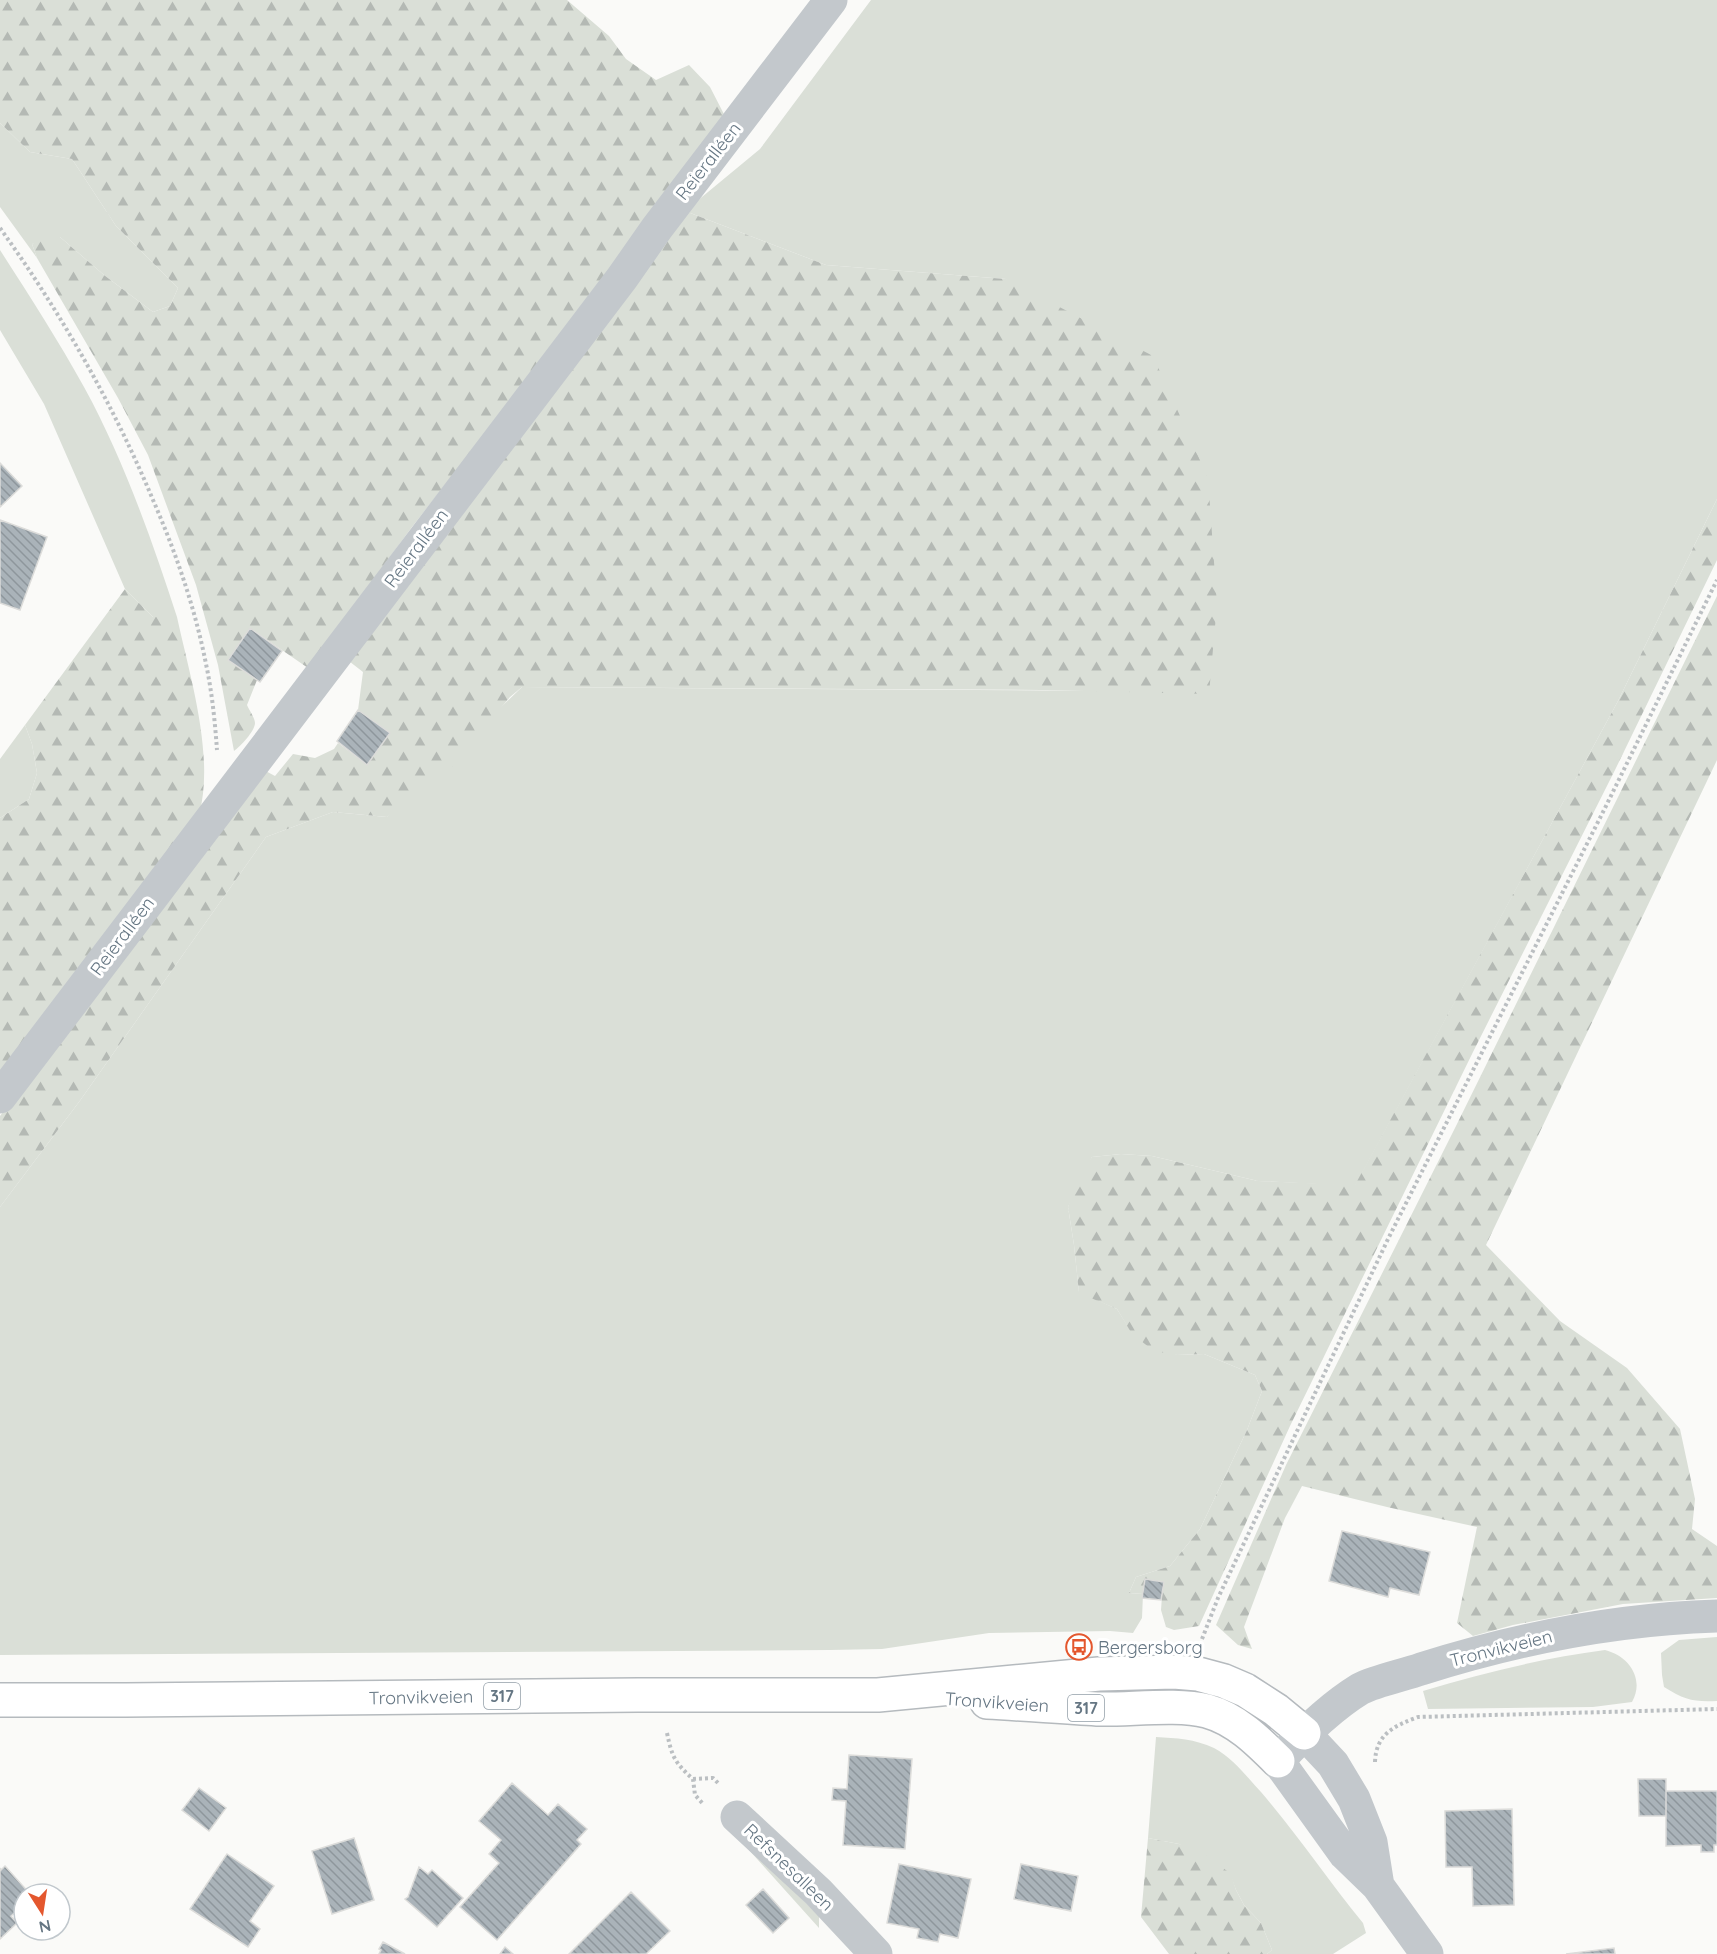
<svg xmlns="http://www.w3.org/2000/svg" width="1717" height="1954" viewBox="0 0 1717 1954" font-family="Quicksand,sans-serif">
<defs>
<pattern id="forest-firs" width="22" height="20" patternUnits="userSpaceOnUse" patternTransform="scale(1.5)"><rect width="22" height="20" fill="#dadfd7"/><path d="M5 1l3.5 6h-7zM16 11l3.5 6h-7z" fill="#b4b9b4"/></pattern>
<pattern id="building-back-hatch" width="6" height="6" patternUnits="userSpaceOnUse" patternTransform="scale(1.5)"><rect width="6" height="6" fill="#aab3b9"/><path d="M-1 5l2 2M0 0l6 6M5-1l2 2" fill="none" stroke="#8e969c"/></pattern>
</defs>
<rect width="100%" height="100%" fill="#fafaf8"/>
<path fill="#dadfd7" d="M871,0H1717V499L1618,701L1355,1186L1258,1181L1152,1156L1121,1154L1092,1157L1068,1207L1074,1245L1079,1292L1117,1309L1132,1333L1177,1355L1204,1354L1255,1375L1262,1391L1247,1430L1200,1529L1170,1566L1136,1577L1129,1593L1143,1594L1142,1618L1133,1633L1110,1631L989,1633L882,1649L830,1650L0,1655V1207L79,1102L266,837L333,812L387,817L522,687L1111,691L1006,279L826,265L685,211L760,149Z
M0,123L30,152L72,159L116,226L178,288L170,306L153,312L104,275L60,237L32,244L37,258L0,207Z
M0,250C29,295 58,340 84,387C123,458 152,540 177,617H153L125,589L44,404L0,330Z
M25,725L32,744L37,773L29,799L0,818V759Z
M1717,1637V1701C1693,1702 1685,1700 1664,1687L1662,1675L1661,1653L1679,1640Z
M1605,1650C1629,1656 1645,1679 1632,1702L1593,1707L1428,1709L1423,1691C1483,1673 1543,1658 1605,1650Z
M1156,1737C1176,1738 1195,1739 1214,1748C1233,1758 1247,1777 1261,1792C1297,1834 1328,1880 1363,1923L1366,1933L1333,1954H1267L1272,1950L1261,1923L1244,1905L1236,1890L1230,1874L1179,1844L1148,1838Z
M742,1838L819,1916V1928L740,1840Z"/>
<path fill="url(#forest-firs)" d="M0,0H567L609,36L626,59L656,80L689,65L710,87L728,122L412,527L308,668L250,628L228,660L257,680L247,705C249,710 255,718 255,723C255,731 240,747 234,751L218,665L196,585L148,455L118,398L37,258L32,244L46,237H60L104,275L153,312L170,306L178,288L116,226L72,159L30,152L0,123Z
M685,211L826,265L1006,279L1153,356L1208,478L1217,604L1209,694L1042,690L522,687L510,697L448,772L387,817L333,812L266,837L79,1102L0,1207V1116L174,887L260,768L275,776L293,754L315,758L334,749L338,743L366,764L390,733L358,710L363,672L345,658Z
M1717,499V560L1615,770L1473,1052L1290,1426L1199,1626L1174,1630L1166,1627L1161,1610L1163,1582L1145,1579L1143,1594L1129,1593L1136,1577L1170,1566L1200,1529L1247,1430L1262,1391L1255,1375L1204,1354L1177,1355L1154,1351L1132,1334L1117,1309L1079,1293L1074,1245L1068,1207L1078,1177L1092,1157L1121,1154L1152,1156L1258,1181L1355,1185L1618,701Z
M125,589L153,617H177C190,677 215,756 199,815L0,1085V818L29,799L37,773L32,744L25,725Z
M1717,596V760L1486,1245L1560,1321L1627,1368L1680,1429L1695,1499L1692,1529L1717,1546V1598L1623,1604L1513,1625L1473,1636L1457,1623L1477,1527L1387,1507L1302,1486L1285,1518L1244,1627L1252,1649L1238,1645L1216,1625L1286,1465L1456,1126Z
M1148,1838L1179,1844L1202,1852L1231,1874L1236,1890L1244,1905L1261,1923L1272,1950L1267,1954H1169L1141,1917Z"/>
<path fill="url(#building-back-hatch)" stroke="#dcdcda" stroke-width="1.5" d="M0,463L22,486L0,507Z
M0,520L47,537L20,610L0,603Z
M250,628L282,651L260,682L228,660Z
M358,710L390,733L367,765L337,741Z
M1342,1531L1430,1552L1419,1595L1390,1588L1388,1597L1329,1581Z
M1145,1579L1164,1582L1161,1600L1142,1598Z
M849,1755L912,1759L905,1849L843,1845L846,1801L832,1800L833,1788L847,1789Z
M1638,1779H1666V1816H1639Z
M512,1783L548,1815L558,1804L587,1829L577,1840L581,1844L497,1940L460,1907L499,1863L489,1854L501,1840L479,1821Z
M199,1788L226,1808L209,1831L182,1810Z
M1666,1791H1717V1845H1714V1852H1701V1845L1666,1846Z
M1512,1809L1514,1905L1473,1906L1472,1867H1446L1445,1811Z
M354,1838L374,1900L332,1914L312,1851Z
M227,1854L274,1886L250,1921L260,1929L248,1947L190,1909Z
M899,1864L971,1879L958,1938L940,1934L938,1942L917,1938L919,1929L887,1923Z
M1021,1864L1078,1876L1071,1911L1014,1899Z
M5,1866L30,1894H24V1905L11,1916L17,1923L0,1939V1868L1,1870Z
M419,1867L428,1874L432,1870L463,1898L437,1927L405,1899L408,1897Z
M763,1889L789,1918L773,1933L746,1905Z
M631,1892L670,1931L646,1954H569Z
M383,1942L405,1954H379L381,1950L379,1949Z
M505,1947L513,1954H500Z
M1614,1948L1615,1954H1566Z"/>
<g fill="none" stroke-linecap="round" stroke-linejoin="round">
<g stroke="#b5babe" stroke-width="36">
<path id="major" d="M0,1700H126L638,1695H878L1099,1674L1174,1672L1198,1674L1224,1681L1245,1690L1276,1710L1304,1733
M987,1702C1024,1704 1061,1707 1097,1709C1130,1710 1177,1703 1207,1711C1236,1719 1258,1741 1278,1761"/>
</g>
<path stroke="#bbbfc2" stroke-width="4" stroke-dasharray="3 3" stroke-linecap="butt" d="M0,228C61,313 113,404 153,500C176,553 195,608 206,664C212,692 215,722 217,750
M1202,1639L1218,1598L1389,1237L1604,810L1717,580
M667,1733C672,1757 675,1763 693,1779L695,1795L704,1805
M1375,1762C1376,1734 1394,1726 1418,1717L1717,1709
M693,1779L713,1778L720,1785"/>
<path stroke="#c3c8cc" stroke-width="33" d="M0,1097L622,278L657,228L831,0
M1304,1733L1333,1764L1354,1799L1371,1842L1378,1886
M737,1817L818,1892L876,1954
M1427,1954L1378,1886L1345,1854L1278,1761C1302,1735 1329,1708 1360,1689C1375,1681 1404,1675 1421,1669C1516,1639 1617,1619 1717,1616"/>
<use href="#major" stroke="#fff" stroke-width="33"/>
</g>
<defs>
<g id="bus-ring" transform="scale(1.35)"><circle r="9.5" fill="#fff" stroke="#e4572e" stroke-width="1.5"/><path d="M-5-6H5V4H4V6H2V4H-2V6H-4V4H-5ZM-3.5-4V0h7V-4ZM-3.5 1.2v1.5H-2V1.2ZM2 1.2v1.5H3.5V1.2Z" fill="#e4572e"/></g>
</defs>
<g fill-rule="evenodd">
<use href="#bus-ring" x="1079" y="1647"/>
</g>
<g text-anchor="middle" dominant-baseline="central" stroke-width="6" stroke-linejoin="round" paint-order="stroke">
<g fill="#fff" stroke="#939fa8" stroke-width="1.5">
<rect x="484" y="1683" width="36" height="26" rx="4.5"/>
<rect x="1068" y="1695" width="36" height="26" rx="4.5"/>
</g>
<g font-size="16" font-weight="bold" fill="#657683">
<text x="502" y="1696">317</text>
<text x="1086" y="1708">317</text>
</g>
<g font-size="18" fill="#657683" stroke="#fff">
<text transform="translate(708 161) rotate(-52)">Reieralléen</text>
<text transform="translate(416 548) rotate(-53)">Reieralléen</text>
<text transform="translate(122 936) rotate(-53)">Reieralléen</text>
<text transform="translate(1501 1648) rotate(-14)">Tronvikveien</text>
<text transform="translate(421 1697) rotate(-1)">Tronvikveien</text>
<text transform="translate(997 1702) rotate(4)">Tronvikveien</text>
<text transform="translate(789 1867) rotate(44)">Refsnesalleen</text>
</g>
<g font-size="18" fill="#657683" stroke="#fff" text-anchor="start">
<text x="1098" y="1647">Bergersborg</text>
</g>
</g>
<g transform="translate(42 1912) rotate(168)"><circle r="28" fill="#ffffff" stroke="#c1c8cd" stroke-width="1.5"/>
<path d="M0-4.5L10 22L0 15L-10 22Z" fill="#e4572e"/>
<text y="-9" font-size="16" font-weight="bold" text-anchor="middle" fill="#657683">N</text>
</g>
</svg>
